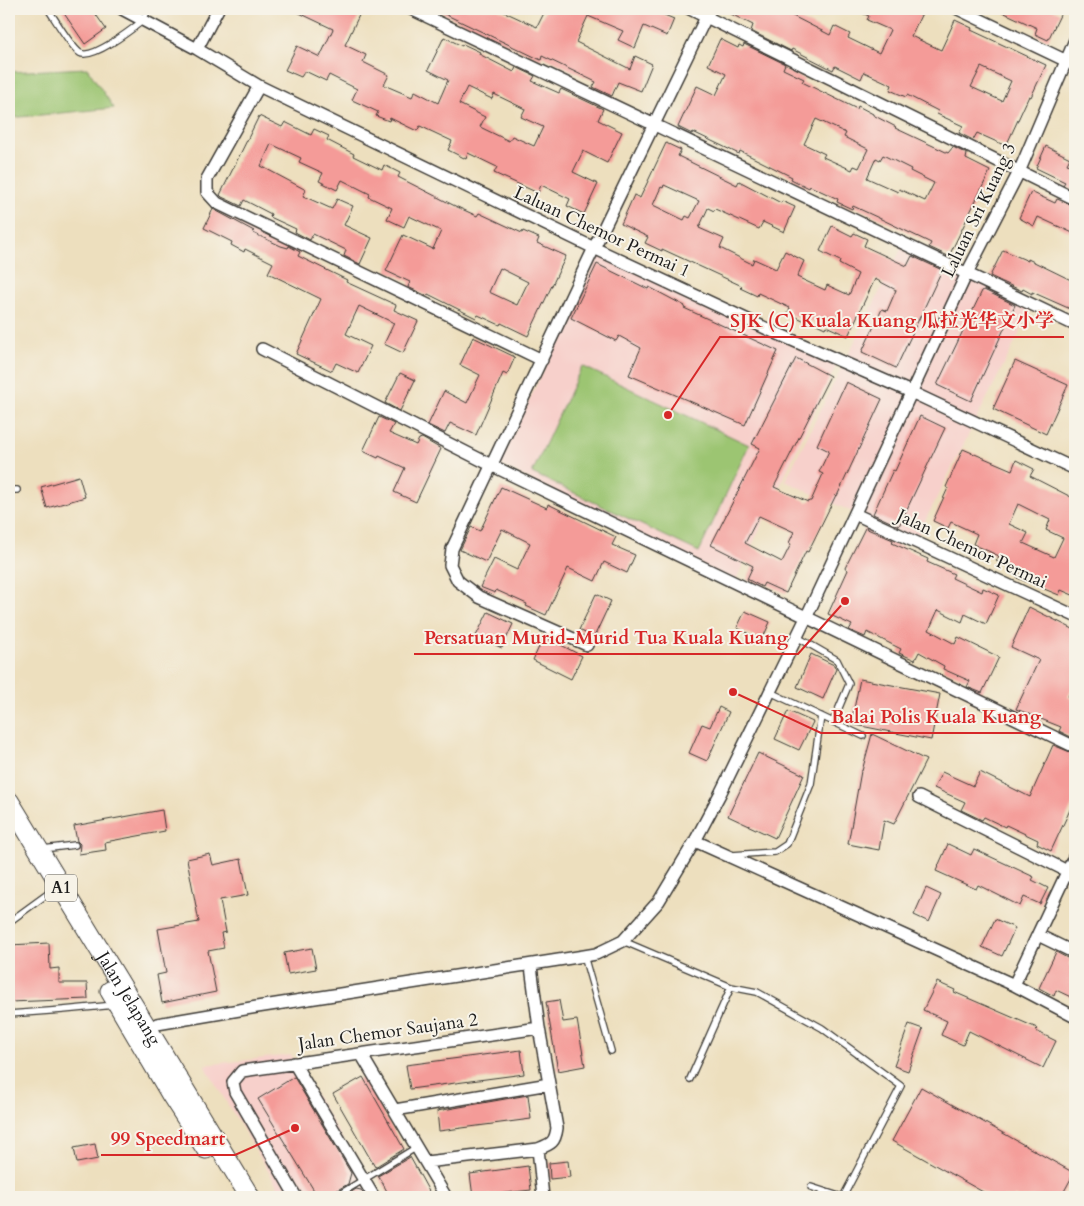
<svg xmlns="http://www.w3.org/2000/svg" width="1084" height="1206" viewBox="0 0 1084 1206" font-family="Cardo,'Noto Serif SC',serif">
<rect width="100%" height="100%" fill="#f7f3e8"/>
<filter id="ink" filterUnits="userSpaceOnUse"><feTurbulence type="fractalNoise" baseFrequency=".02" numOctaves="2"/><feDisplacementMap in="SourceGraphic" scale="10" xChannelSelector="R" yChannelSelector="G"/><feConvolveMatrix kernelMatrix="1 2 1 2 8 2 1 2 1" color-interpolation-filters="sRGB"/></filter>
<filter id="wash" filterUnits="userSpaceOnUse"><feTurbulence type="fractalNoise" baseFrequency=".0096" numOctaves="4" result="noise"/><feDisplacementMap in="SourceGraphic" scale="20" xChannelSelector="R" yChannelSelector="G"/><feGaussianBlur stdDeviation="1.12" result="paint"/><feColorMatrix in="noise" values="0 0 0 0 0 0 0 0 0 0 0 0 0 0 0 0 0 1.4 0 .05"/><feComposite in="paint" operator="in"/></filter>
<g filter="url(#wash)">
<rect width="100%" height="100%" fill="#eddfbe"/>
<path fill="#f7d0cb" d="M902,247L1033,307L915,541L785,481Z
M599,253L836,366L735,582L499,464Z
M291,1055L378,1197H284L204,1065Z"/>
<path fill="#9cc572" stroke="#5c7047" d="M87,68L114,108L9,118V72Z
M582,366L749,445L699,552L532,473Z"/>
<g id="blocks">
<path fill="#f49b98" fill-rule="evenodd" d="M61,9H92L106,29L85,44Z
M291,9H362L345,45L366,55L363,62L389,75L384,85L412,97L415,91L438,103L448,80L428,70L444,37L462,46L463,44L480,52L479,54L514,72L516,67L535,76L532,81L559,93L561,89L603,109L598,120L622,132L607,163L583,151L573,172L598,184L584,214L567,206L570,199L541,185L538,193L494,173L497,167L468,153L466,159L448,150L452,141L420,126L417,131L390,118L389,121L376,116L378,112L352,100L357,89L329,75L326,81L305,71L301,77L285,70L297,46L320,57L333,29ZM467,87L492,99L494,94L525,109L521,117L543,127L534,146L512,136L509,141L480,127L485,117L459,104Z
M434,9H498L537,27L546,9H650L674,19L667,36L644,26L635,48L618,40L623,31L588,16L576,42L630,69L635,56L652,64L641,91L618,82L612,96L593,87L596,82L542,56L541,60Z
M721,9H776L784,13L785,12L830,35L834,26L850,34L848,38L879,53L890,30L867,20L869,16L852,9H924L911,36L941,50L955,20L972,28L971,30L1046,65L1031,97L1029,96L1006,146L977,133L973,140L959,133L963,126L937,114L938,111L907,95L906,97L890,90L892,85L864,72L861,79L835,66L833,70L792,49L791,51L751,31L753,25ZM981,67L1011,81L1002,101L971,87Z
M996,9H1051L1061,13L1048,40L1035,34L1037,28Z
M720,39L738,48L739,45L743,47L744,44L785,64L783,69L804,79L802,82L857,109L858,106L873,114V115L896,127L895,128L948,153L953,147L967,154L966,159L990,171L950,254H949L948,256L929,247L931,243L881,219L853,206L852,209L837,202L838,199L810,186L809,188L791,179L792,177L740,151L739,154L693,132L692,134L678,127L697,86L716,95L726,74L708,65ZM816,119L846,133L844,137L868,149L859,168L854,166L852,170L823,157L825,154L804,144ZM883,155L911,169L910,171L934,183L925,201L899,189L898,192L867,178L876,158L880,160Z
M259,116L282,127L285,122L311,135L314,129L329,136L327,140L354,154L353,156L382,170L384,165L400,173L398,177L453,205L477,216L479,213L522,233L523,231L539,238L537,243L566,256L528,336L501,323L500,325L478,315L476,318L428,294L427,296L408,287L410,282L386,271L403,235L433,249L441,231L409,216L404,227L387,219L392,208L369,197L370,194L342,180L337,190L319,181L323,173L299,162L301,158L271,144L261,166L306,190L303,196L332,209L337,199L353,206L344,225L372,238L360,264L344,256L346,250L313,234L310,240L295,232L296,229L270,217L271,214L244,200L241,206L222,197L220,195ZM500,268L528,282L517,305L489,292Z
M666,143L681,150L678,156L737,185L739,181L781,203L782,201L795,207L784,232L763,222L759,229L715,209L714,211L708,208L699,228L724,239L720,248L752,264L754,259L776,269L785,251L804,261L797,277L825,290L827,285L849,295L858,274L839,264L840,261L820,251L832,226L852,236L854,233L867,239L864,246L907,266L912,256L942,270L896,368L862,352L882,309L887,311L896,290L875,279L848,336L826,326L825,328L806,319L805,321L788,313L790,308L758,293L757,296L740,288L742,286L662,249V251L645,243L648,237L621,224L634,195L640,198ZM664,185L699,201L690,218L686,216L684,220L653,205L661,187L663,188Z
M1046,146L1070,158L1067,164L1072,166L1075,159V191L1063,185L1065,182L1036,168Z
M1031,192L1055,203L1057,199L1075,206V234L1038,217L1034,226L1019,218Z
M213,209L254,231L253,233L281,246L288,248L289,246L300,252L298,256L347,280L346,282L396,305L394,310L418,321L403,353L384,344L394,323L359,306L346,334L371,346L358,373L336,363L332,371L296,354L321,299L268,273L273,263L245,249L244,252L231,245L232,242L204,228Z
M1003,250L1028,261V259L1075,282V311L1032,292V294L1023,289L1022,291L990,276Z
M597,264L648,289L649,287L685,306L684,308L778,351L745,425L629,375L641,348L619,336L616,341L571,318Z
M984,290L1015,305L971,401L937,385L982,291Z
M473,337L515,357L507,375L503,373L476,435L450,423L445,433L428,425L444,391L467,403L480,375L460,365Z
M796,358L830,376L774,487L808,502L809,501H811L823,474L819,472L829,451L817,445L846,382L882,399L837,496L836,495L808,552L806,551L786,593L764,583L762,587L747,579L753,566L711,545L760,448L752,444ZM759,516L794,532L789,543L791,544L782,562L745,543Z
M1015,361L1068,385L1046,434L993,409Z
M400,373L415,380L400,411L385,403Z
M920,416L945,428L899,526L873,514L893,470L895,471Z
M379,417L394,424L389,433L416,445L419,439L422,438L441,449L416,502L394,492L405,468L379,456L378,458L363,451Z
M963,449L1012,470L1016,460L1034,469L1030,476L1075,499V596L1061,590L1059,595L1017,578L1020,572L996,561L999,556L973,544L977,534L951,522L948,528L933,521L948,488L946,487ZM1018,504L1050,520L1046,530L1063,538L1054,557L1023,543L1028,533L1009,524Z
M79,476L85,497L47,508L41,487Z
M501,487L547,508L548,504L616,537L612,545L635,555L627,573L604,562L595,581L568,568L546,615L526,606L527,604L496,590L495,593L480,587L494,559L517,570L530,543L502,529L486,562L460,550L471,527L480,531Z
M865,528L893,540L892,543L928,559L927,562L954,574L952,578L982,592L983,588L999,595L986,624L965,614L962,622L938,610L929,630L955,644L958,637L999,657L982,693L967,687L970,681L943,669L944,666L919,652L915,660L899,653L901,649L867,632L865,637L849,630L852,625L828,614L848,570L845,568Z
M596,594L611,601L594,637L579,630Z
M1029,607L1075,630V682L1068,697L1075,700V739L1059,731L1061,727L1016,709L1039,660L1011,647Z
M745,611L770,622L762,640L737,628Z
M488,612L513,624L502,648L476,636Z
M544,636L582,656L571,679L533,660Z
M811,654L834,665L836,669L823,699L797,687Z
M860,679L940,694L931,740L851,724Z
M719,707L729,712L707,761L689,753L702,724L710,727Z
M788,711L813,722L799,750L775,739Z
M872,734L926,760L894,824L884,820L879,850L848,844L861,771H862Z
M1053,745L1075,754V799L1051,851L1037,844L1038,840L1006,825L1005,827L984,817L982,820L961,810L965,802L934,788L942,772L973,786L980,772L1030,797Z
M758,753L804,775L775,838L728,816Z
M162,810L165,831L105,842L106,850L79,854L80,844L77,841L74,826Z
M948,844L971,855L974,849L1034,877L1032,880L1048,888L1040,904L1024,897L1020,906L978,885L976,889L936,871Z
M210,854L213,865L241,859L248,895L220,900L226,932L221,933L224,948L208,951L216,992L162,1003L157,975L166,973L158,929L199,922L187,859Z
M926,888L941,895L929,922L914,915Z
M995,919L1015,928L1002,956L982,947Z
M49,943L50,969L59,968V983H87L88,999L9,1002V945Z
M312,948L316,969L288,974L284,953Z
M1056,952L1071,960L1069,965L1075,967V999L1056,990L1054,996L1039,988Z
M937,982L955,990L954,992L1037,1028L1036,1031L1056,1041L1043,1068L969,1031L963,1045L941,1035L947,1021L923,1010Z
M559,1000L563,1022L577,1020L585,1066L558,1071L546,1002Z
M909,1024L923,1029L908,1071L894,1066Z
M521,1050L524,1074L410,1089L406,1065Z
M294,1077L351,1173L348,1184L332,1193L330,1197H318L258,1099Z
M363,1077L404,1149L375,1167L333,1094Z
M921,1087L1074,1173L1061,1197H992L892,1141Z
M528,1095L531,1119L439,1131L437,1111Z
M95,1144L98,1159L77,1163L74,1148Z
M410,1157L415,1166L432,1197H390L383,1184L378,1176Z
M568,1161L570,1177L550,1179L549,1163Z
M528,1166L531,1190L473,1197L470,1174Z
M356,1189L361,1190L365,1197H344Z"/>
</g>
</g>
<g filter="url(#ink)">
<use href="#blocks" fill-opacity="0" stroke="#3b3934" stroke-width="1"/>
<g fill="none" stroke-linecap="round" stroke-linejoin="round">
<g stroke="#3b3934" stroke-width="8">
<path id="lane" d="M48,9C55,19 71,47 80,53C92,60 131,30 141,22C144,19 146,13 149,9
M9,490H17
M797,637L837,660L849,684L833,722
M770,692L863,736
M43,849L75,845
M732,855L775,852L787,844L811,784L821,716
M9,922L53,890
M623,941L731,987L757,992L822,1028L901,1086L843,1197
M584,956L611,1051
M9,1014L63,1010L115,1005
M690,1079L731,987
M811,1187L842,1197
M335,1197L417,1147"/>
</g>
<g stroke="#3b3934" stroke-width="14">
<path id="street" d="M122,9L197,49L259,86L594,248L776,333L911,392L1075,469
M411,9L1075,325
M690,9L1075,199
M958,9L1075,65
M197,49L218,9
M259,86L207,179V192L217,203L542,360
M262,349L491,465L1075,747
M855,514L1075,616
M587,645L479,597L458,581L450,565L452,549L594,248L710,9
M919,797L1075,875
M695,841L1014,985L1075,1017
M1038,935L1075,953
M1014,985L1075,855
M145,1032L157,1024L257,1007L584,956L596,954L623,941L659,901L695,841L720,794L806,618L967,273L1019,172L1075,40
M361,1054L446,1197
M294,1063L374,1197
M395,1110L549,1084
M538,1149L543,1197
M426,1162L538,1149C551,1144 555,1143 557,1128L539,1028L531,966
M296,1197L235,1092L233,1082L242,1071L539,1028"/>
</g>
<g stroke="#3b3934" stroke-width="21">
<g id="primary">
<path id="s1" d="M9,801L250,1197"/>
<path d="M110,991L170,1093L206,1149"/>
</g>
</g>
<use href="#lane" stroke="#fff" stroke-width="5.5"/>
<use href="#street" stroke="#fff" stroke-width="11"/>
<use href="#primary" stroke="#fff" stroke-width="19"/>
</g>
</g>
<g text-anchor="middle" dominant-baseline="central" stroke-width="4" stroke-linejoin="round" paint-order="stroke">
<rect fill="#f7f3e8" stroke="#5e5c59" stroke-width="1" x="45" y="874.5" width="32" height="27" rx="4"/>
<g font-size="16" font-weight="bold" fill="#1c1c1c">
<text x="61" y="888">A1</text>
</g>
<g font-size="18" fill="#1c1c1c" stroke="#f7f3e8">
<text transform="translate(979 210) rotate(-64)">Laluan Sri Kuang 3</text>
<text transform="translate(602 232) rotate(25)">Laluan Chemor Permai 1</text>
<text transform="translate(972 549) rotate(25)">Jalan Chemor Permai</text>
<text stroke="none"><textPath href="#s1" startOffset="231">Jalan Jelapang</textPath></text>
<text transform="translate(388 1032) rotate(-8)">Jalan Chemor Saujana 2</text>
</g>
</g>
<path fill="none" stroke="#d62828" stroke-width="2" d="M668 415L720 337H1064M845 601L798 654H414M733 692L821 733H1051M295 1128L235 1155H101"/>
<g fill="#d62828" stroke="#f7f3e8" stroke-width="2">
<circle cx="668" cy="415" r="5"/>
<circle cx="845" cy="601" r="5"/>
<circle cx="733" cy="692" r="5"/>
<circle cx="295" cy="1128" r="5"/>
</g>
<g font-size="19" text-anchor="middle" font-weight="bold" fill="#d62828" stroke="#f7f3e8" stroke-width="4" stroke-linejoin="round" paint-order="stroke">
<text x="892" y="327">SJK (C) Kuala Kuang 瓜拉光华文小学</text>
<text x="606" y="644">Persatuan Murid-Murid Tua Kuala Kuang</text>
<text x="936" y="723">Balai Polis Kuala Kuang</text>
<text x="168" y="1145">99 Speedmart</text>
</g>
<rect width="1084" height="1206" fill="none" stroke="#f7f3e8" stroke-width="30"/>
</svg>
